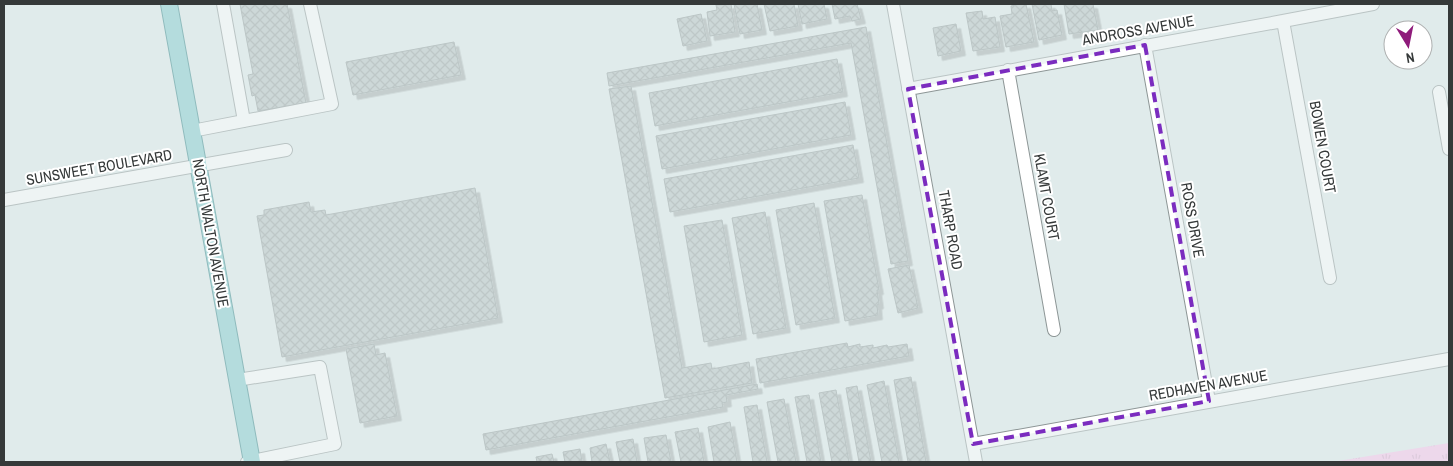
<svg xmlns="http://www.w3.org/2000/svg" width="1453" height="466" viewBox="0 0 1453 466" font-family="'Archivo Narrow',sans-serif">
<defs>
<pattern id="grass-tufts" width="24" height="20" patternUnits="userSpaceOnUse" patternTransform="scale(1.25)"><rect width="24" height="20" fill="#fcc0ec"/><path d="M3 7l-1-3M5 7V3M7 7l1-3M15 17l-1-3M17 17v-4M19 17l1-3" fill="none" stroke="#d9a6cb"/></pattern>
<pattern id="building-cross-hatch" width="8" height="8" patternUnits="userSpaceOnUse" patternTransform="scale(1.25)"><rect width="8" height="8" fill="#b6c0c0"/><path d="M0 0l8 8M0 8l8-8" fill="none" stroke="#959d9d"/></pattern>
<filter id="shadow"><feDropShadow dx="4.5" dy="4.5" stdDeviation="0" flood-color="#0004"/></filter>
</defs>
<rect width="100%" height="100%" fill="#e0ebeb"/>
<path fill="url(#grass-tufts)" d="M1449,443V462H1332Z"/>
<path fill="url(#building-cross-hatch)" stroke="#8f9999" filter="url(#shadow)" d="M240,4H287L306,103L258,111L255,95L252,96L248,75L253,74Z
M731,4L735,32L710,36L707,12L717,10L716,5Z
M734,4H757L762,30L740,34Z
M764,4H794L798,26L770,31Z
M798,4H824L827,19L802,24Z
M832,4H857L861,19L852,21L850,16L835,19Z
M1020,4H1026L1034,42L1006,47L1000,16L1012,14L1011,6Z
M1032,4H1051L1052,11L1057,10L1062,35L1039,40Z
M1064,4H1093L1098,30L1069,34Z
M982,11L983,19L995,17L1000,47L973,51L966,13Z
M701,14L707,41L683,46L677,19Z
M956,24L961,51L938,56L933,28Z
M866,27L908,261L891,264L851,43L609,86L607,73Z
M454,42L461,75L353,95L346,62Z
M837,59L843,92L655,126L649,93Z
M631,86L682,368L711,363L712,369L749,362L752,383L665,398L609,89Z
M845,102L851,135L662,169L656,136Z
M853,145L859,178L670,212L664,179Z
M475,188L498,318L282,357L257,216L264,215V210L309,202L311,212L325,210L326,215Z
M862,195L879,290H877L879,304L877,305L878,315L845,321L824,201Z
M814,203L835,318L796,325L776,210Z
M765,212L786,328L753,334L732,218Z
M722,220L742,335L704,342L684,226Z
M909,265L918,308L898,313L888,269Z
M847,343L848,347L860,344V347L873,345V348L887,345L888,347L907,344L909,356L760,383L756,359Z
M374,344L376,355L385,353L397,416L360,423L346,349Z
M911,377L926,462H908L894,380Z
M884,381L899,462H882L867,385Z
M757,384L758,389L726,395L727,402L722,403L723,407L486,450L483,434Z
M857,386L871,462H859L846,388Z
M836,390L849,462H832L819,393Z
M809,395L821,462H807L795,397Z
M784,399L796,462H778L767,402Z
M757,405L767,462H753L744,407Z
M730,422L737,462H714L708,427Z
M698,428L704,462H681L675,432Z
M666,435L671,462H648L644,438Z
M633,439L637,462H620L616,442Z
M606,444L610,462H592L590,448Z
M580,449L582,462H565L563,452Z
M552,454L554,462H537L536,457Z"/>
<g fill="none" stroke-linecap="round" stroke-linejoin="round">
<g stroke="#8d9696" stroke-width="14">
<path id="minor" d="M223,4L244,121
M893,4L976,462
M1283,21L1330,278
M1145,45L1209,401
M1008,70L1054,330
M908,89L1283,21L1373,4
M1439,92L1449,149
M192,131L332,104L310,4
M4,200L286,150
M237,380L320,367L335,444L247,462
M973,444L1449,359"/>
</g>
<g stroke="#2d8084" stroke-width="18">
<path id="major" d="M169,4L252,462"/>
</g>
<use href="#minor" stroke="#fff" stroke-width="12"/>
<use href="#major" stroke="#7fcacd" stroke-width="16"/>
</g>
<path d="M0 0H1453V466H0ZM1145,45L1209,401L973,444L908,89Z" fill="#e0ebeb" fill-opacity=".55" fill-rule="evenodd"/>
<path fill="none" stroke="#7b2cbf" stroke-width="4" stroke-dasharray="10 6" stroke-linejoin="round" d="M1145,45L1209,401L973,444L908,89Z"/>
<g text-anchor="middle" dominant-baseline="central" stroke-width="4" stroke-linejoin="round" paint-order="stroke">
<g font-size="15" fill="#353939" stroke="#fff">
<text transform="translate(1138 30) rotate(-10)">ANDROSS AVENUE</text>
<text transform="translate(1323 147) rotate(80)">BOWEN COURT</text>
<text transform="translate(99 167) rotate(-10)">SUNSWEET BOULEVARD</text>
<text transform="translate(1047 197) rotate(80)">KLAMT COURT</text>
<text transform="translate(1193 220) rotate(80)">ROSS DRIVE</text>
<text transform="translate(951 230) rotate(80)">THARP ROAD</text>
<text transform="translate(211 233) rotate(80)">NORTH WALTON AVENUE</text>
<text transform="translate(1208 385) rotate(-10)">REDHAVEN AVENUE</text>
</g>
</g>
<rect width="1453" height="466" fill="none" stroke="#353939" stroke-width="10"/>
<g transform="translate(1408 45) rotate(170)"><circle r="24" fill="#ffffff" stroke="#aeb0b0"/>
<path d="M0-4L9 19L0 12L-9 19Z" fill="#8f1b7b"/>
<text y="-8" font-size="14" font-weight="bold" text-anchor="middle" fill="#353939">N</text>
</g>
</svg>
